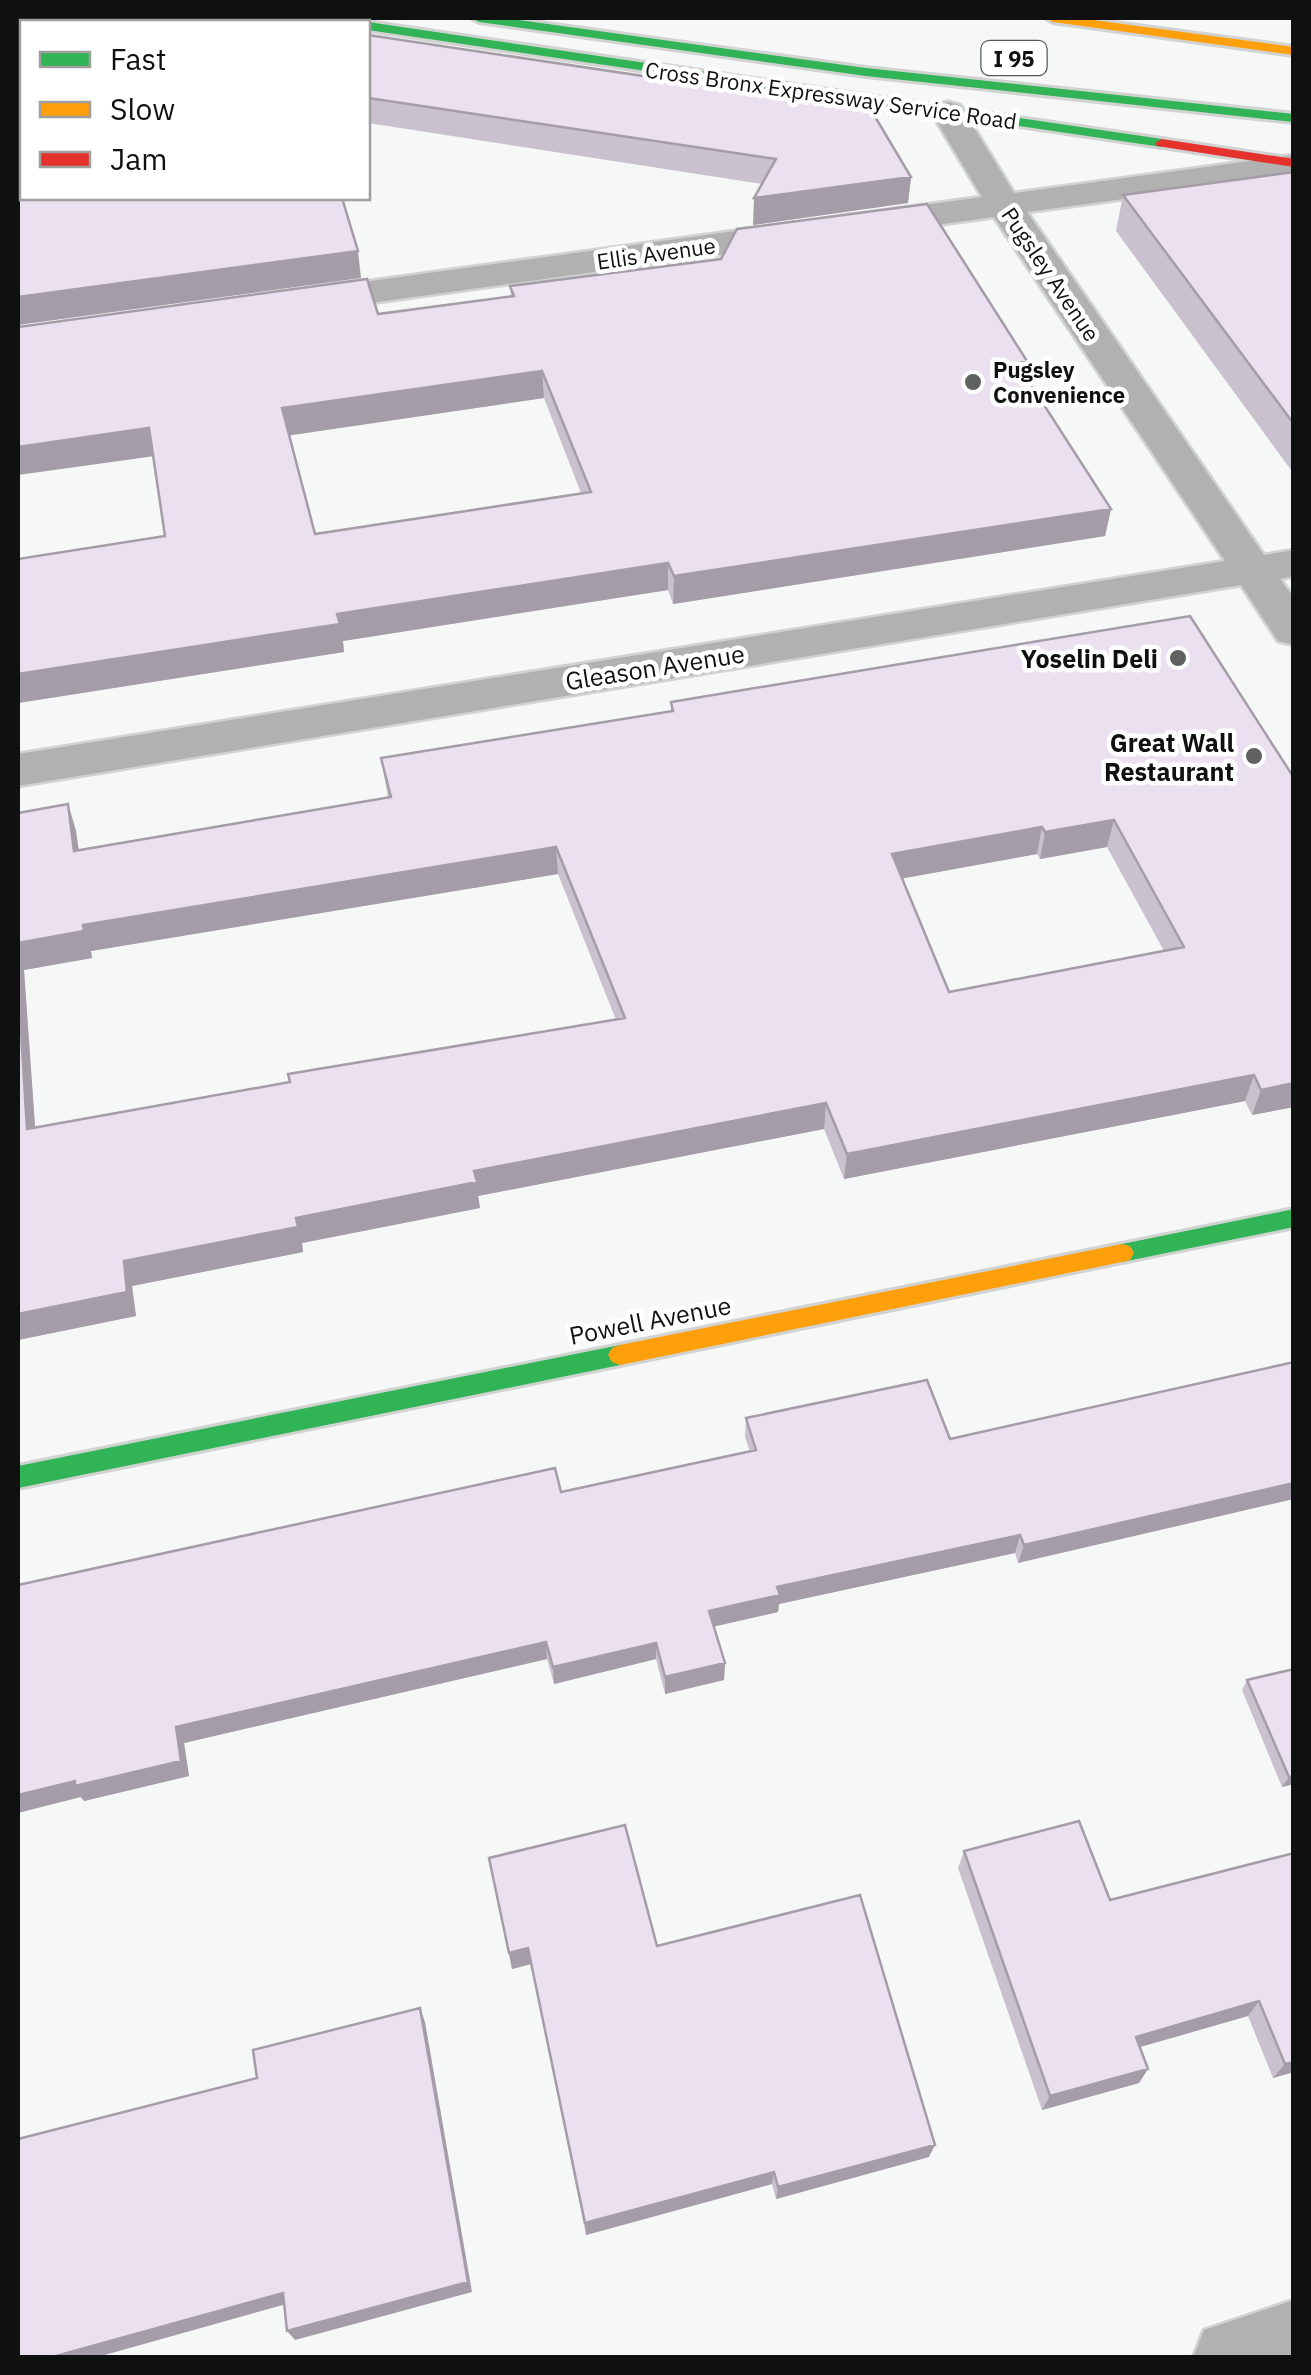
<svg xmlns="http://www.w3.org/2000/svg" width="1311" height="2375" viewBox="0 0 1311 2375" font-family="'IBM Plex Sans',sans-serif">
<rect width="100%" height="100%" fill="#f6f7f7"/>
<g fill="none" stroke-linecap="round" stroke-linejoin="round">
<g stroke="#d1d2d2" stroke-width="5">
<path id="street" d="M93,18H145L142,22H90Z
M22,23V43L18,44V24Z
M948,102L960,105L1014,193L1294,155V176L1027,212L1264,555L1294,550V576L1280,579L1294,598V645L1278,641L1241,585L18,786V754L1225,561L994,217L298,313L285,310L279,302L285,294L298,291L982,197L931,112L936,105Z
M1294,2300V2358H1193L1204,2330Z"/>
</g>
<g stroke="#d1d2d2" stroke-width="6">
<path id="fast" d="M472,18H504L866,68L1294,114V122L866,76L479,22Z
M366,22H368L1162,139L1169,143L1162,147L368,30Z
M1294,1209V1227L1122,1262L1114,1260L1110,1253L1114,1246L1122,1244Z
M620,1345L628,1348L632,1355L628,1362L620,1365L18,1488V1466Z"/>
</g>
<g stroke="#d1d2d2" stroke-width="6">
<path id="slow" d="M301,18H337L349,22H313Z
M1046,18H1078L1294,47V55L1053,22Z
M1122,1244L1130,1246L1134,1253L1130,1260L1122,1262L620,1365L612,1362L608,1355L612,1348L620,1345Z"/>
</g>
<g stroke="#d1d2d2" stroke-width="6">
<path id="jam" d="M1162,139L1294,159V167L1157,146L1155,143Z"/>
</g>
<use href="#street" fill="#b2b1b1" fill-rule="evenodd"/>
<use href="#fast" fill="#30b455" fill-rule="evenodd"/>
<use href="#slow" fill="#ff9f0a" fill-rule="evenodd"/>
<use href="#jam" fill="#e5322d" fill-rule="evenodd"/>
</g>
<path fill="#c9c1ce" fill-rule="evenodd" d="M368,35L911,177L908,203L753,225L762,184L368,123Z
M1294,172V474L1116,231L1123,195Z
M510,286L1027,361L1025,374L1111,509L1105,536L673,604L668,590L343,641L344,652L18,703V559L165,536L153,456L378,314L511,297ZM544,398L581,493L315,534L289,435Z
M671,702L1294,778V1107L1252,1115L1245,1101L844,1179L824,1129L478,1196L480,1208L302,1243L303,1252L132,1286L136,1316L18,1340V813L68,804L76,831L79,850L388,798L381,758L671,712ZM1107,847L1164,951L949,992L902,878L1037,854L1040,859ZM558,874L616,1020L290,1082L35,1128L24,970L92,958L91,951Z
M1294,1362L1018,1563L1015,1553L779,1604L778,1612L714,1626L725,1663L724,1680L665,1694L656,1659L554,1684L547,1659L184,1743L189,1776L84,1801L81,1797L561,1492L750,1452L745,1437L746,1418L950,1439Z
M1294,1669V1784L1282,1787L1242,1690L1247,1680Z
M964,1851L1110,1900L1294,1853V2072L1273,2078L1248,2016L1140,2047L1148,2069L1139,2083L1042,2110L958,1868Z
M489,1858L657,1946L929,2157L776,2199L772,2184L586,2235L531,1964L512,1969Z"/>
<path fill="#a49da7" d="M911,177L908,203L753,225L754,198Z
M358,251L361,278L18,325V297Z
M1027,361L1022,388L1017,363Z
M542,371L544,398L286,436L282,408Z
M149,428L155,456L18,475V447Z
M1111,509L1105,536L673,604L674,576Z
M668,563V590L343,641L344,652L18,703V674L337,614Z
M68,804L76,831L82,878L74,851Z
M1114,820L1107,847L1040,859L1045,832Z
M1042,827L1037,854L889,881L892,854Z
M556,847L558,874L91,951L92,958L24,970L37,1154L27,1129L18,982V943L83,925Z
M1254,1075L1245,1101L844,1179L847,1154Z
M1294,1083V1107L1252,1115L1261,1090Z
M826,1103L824,1129L478,1196L480,1208L302,1243L303,1252L132,1286L136,1316L18,1340V1314L124,1261L296,1218L474,1171Z
M1294,1483V1499L1018,1563L1024,1545Z
M1020,1535L1015,1553L779,1604L778,1612L708,1628L709,1611L777,1587Z
M546,1642L547,1659L184,1743L189,1776L84,1801L81,1797L18,1813V1795L176,1727Z
M656,1643V1659L554,1684L553,1667Z
M725,1663L724,1680L665,1694V1677Z
M1294,1776V1784L1282,1787L1289,1777Z
M528,1948L531,1964L512,1969L509,1953Z
M1259,2001L1248,2016L1126,2051L1136,2037Z
M420,2008L425,2022L472,2292L295,2340L287,2331Z
M1294,2062V2072L1273,2078L1285,2064Z
M1148,2069L1139,2083L1042,2110L1050,2096Z
M935,2145L929,2157L776,2199L778,2187Z
M774,2172L772,2184L586,2235L585,2223Z
M283,2293L290,2303L94,2358H49Z"/>
<path fill="#eae0ef" stroke="#a49da7" stroke-width="2.5" fill-rule="evenodd" d="M237,18H248L282,22H188Z
M368,35L871,110L911,177L754,198L776,159L368,98Z
M22,162V198H342L358,251L18,297V163Z
M1294,172V424L1123,195Z
M927,204L1027,361L1017,363L1111,509L674,576L668,563L337,614L340,624L18,674V559L165,536L149,428L18,447V327L367,279L378,314L514,296L510,286L721,259L737,229ZM542,371L591,492L315,534L282,408Z
M1190,616L1294,778V1083L1261,1090L1254,1075L847,1154L826,1103L474,1171L477,1182L296,1218L298,1227L124,1261L127,1292L18,1314V982L27,1129L290,1082L288,1074L625,1018L556,847L83,925L84,931L18,943V813L68,804L74,851L391,797L381,758L673,711L671,702ZM1114,820L1184,947L949,992L892,854L1042,827L1045,832Z
M1294,1362V1483L1024,1545L1020,1535L777,1587L780,1595L709,1611L725,1663L665,1677L656,1643L553,1667L546,1642L176,1727L181,1761L75,1786V1781L18,1795V1585L555,1468L561,1492L756,1450L746,1418L927,1380L950,1439Z
M1294,1669V1776L1289,1777L1247,1680Z
M1079,1821L1110,1900L1294,1853V2062L1285,2064L1259,2001L1136,2037L1148,2069L1050,2096L964,1851Z
M625,1825L657,1946L860,1895L935,2145L778,2187L774,2172L585,2223L528,1948L509,1953L489,1858Z
M420,2008L468,2282L287,2331L283,2293L49,2358H18V2139L257,2078L253,2050Z"/>
<g fill="#606161" stroke="#fff" stroke-width="4">
<circle cx="973" cy="382" r="10"/>
<circle cx="1178" cy="658" r="10"/>
<circle cx="1254" cy="756" r="10"/>
</g>
<g text-anchor="middle" dominant-baseline="central" stroke-width="9" stroke-linejoin="round" paint-order="stroke">
<rect fill="#fff" stroke="#575858" stroke-width="2.5" x="981.5" y="41" width="65" height="34" rx="8"/>
<g font-size="22" font-weight="bold" fill="#0f1010">
<text x="1014" y="58">I 95</text>
</g>
<g font-size="22" fill="#0f1010" stroke="#fff">
<text transform="translate(831 95) rotate(8)">Cross Bronx Expressway Service Road</text>
<text transform="translate(656 253) rotate(-8)">Ellis Avenue</text>
<text transform="translate(1051 274) rotate(56)">Pugsley Avenue</text>
</g>
<g font-size="22" font-weight="bold" fill="#0f1010" stroke="#fff" text-anchor="start">
<text x="993" y="369">Pugsley<tspan x="993" dy="25">Convenience</tspan></text>
</g>
<g font-size="25" font-weight="bold" fill="#0f1010" stroke="#fff" text-anchor="end">
<text x="1158" y="658">Yoselin Deli</text>
<text x="1234" y="742">Great Wall<tspan x="1234" dy="29">Restaurant</tspan></text>
</g>
<g font-size="25" fill="#0f1010" stroke="#fff">
<text transform="translate(655 667) rotate(-9)">Gleason Avenue</text>
<text transform="translate(650 1320) rotate(-11)">Powell Avenue</text>
</g>
</g>
<rect width="1311" height="2375" fill="none" stroke="#0f1010" stroke-width="40"/>
<rect x="20" y="20" width="350" height="180" fill="#ffffff" stroke="#9f9f9f" stroke-width="2.5"/>
<rect x="40" y="52" width="50" height="15" fill="#30b455" stroke="#9f9f9f" stroke-width="2.5"/>
<text x="110" y="70" font-size="30" fill="#0f1010">Fast</text>
<rect x="40" y="102" width="50" height="15" fill="#ff9f0a" stroke="#9f9f9f" stroke-width="2.5"/>
<text x="110" y="120" font-size="30" fill="#0f1010">Slow</text>
<rect x="40" y="152" width="50" height="15" fill="#e5322d" stroke="#9f9f9f" stroke-width="2.5"/>
<text x="110" y="170" font-size="30" fill="#0f1010">Jam</text>
</svg>
